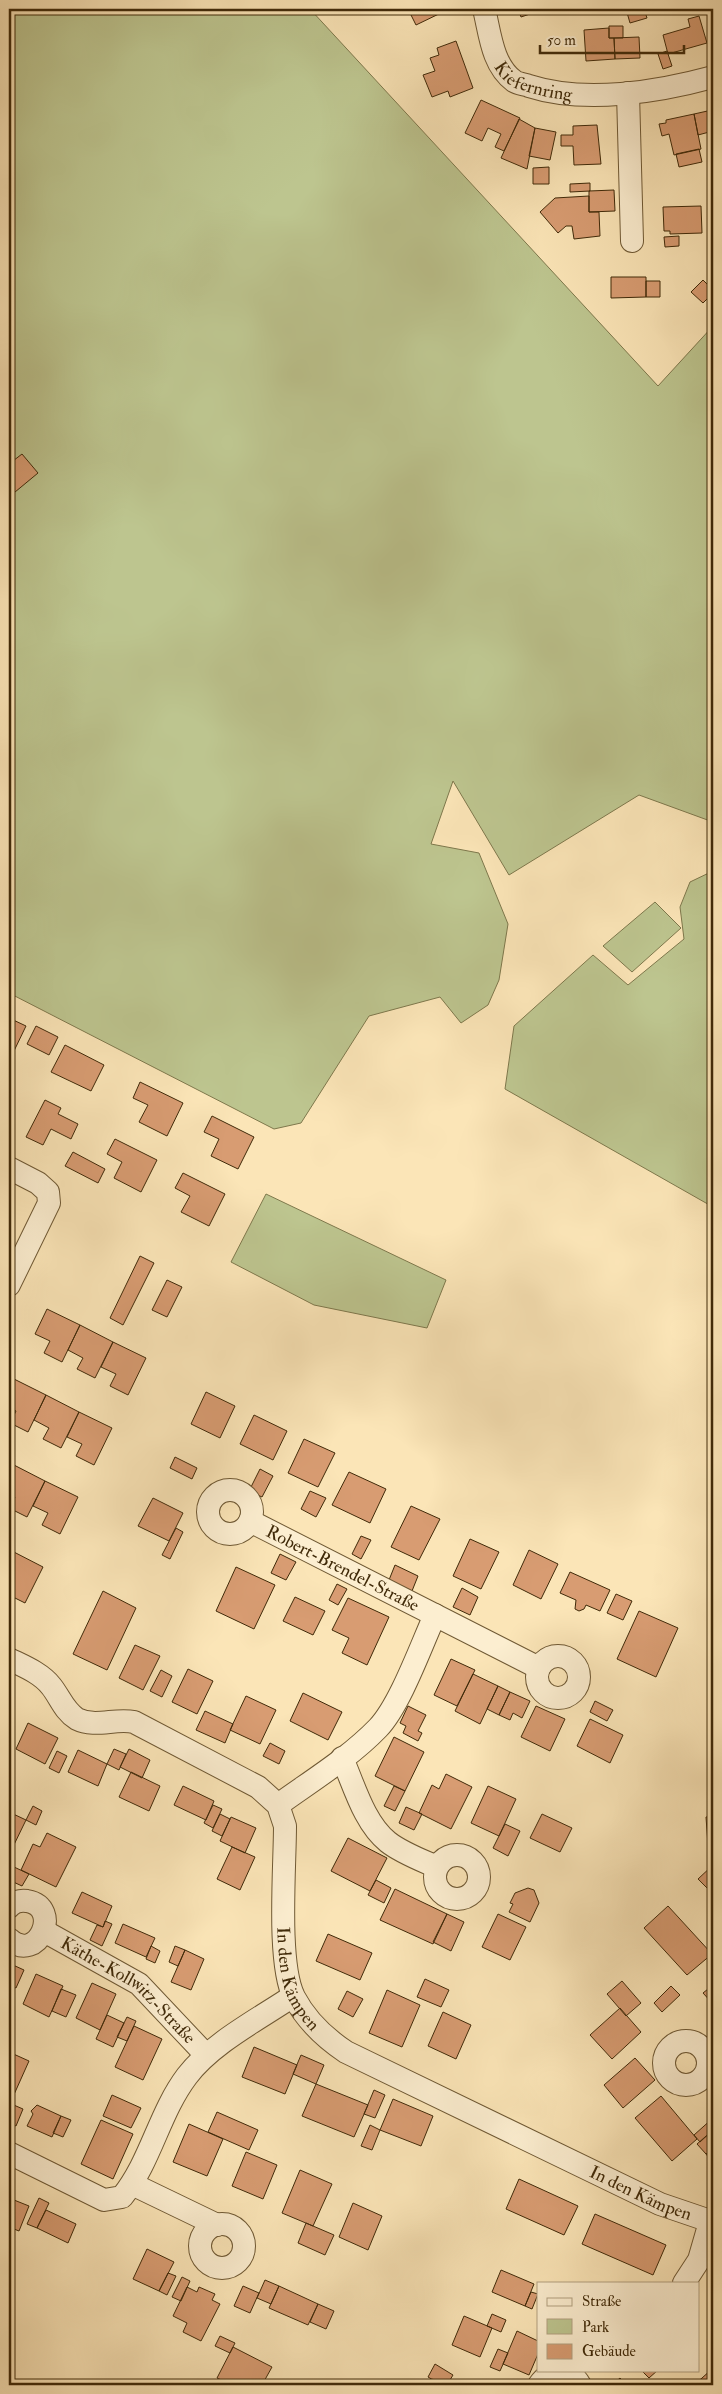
<svg xmlns="http://www.w3.org/2000/svg" width="722" height="2394" viewBox="0 0 722 2394" font-family="'IM FELL Double Pica',serif">
<rect width="100%" height="100%" fill="#fbe5b7"/>
<filter id="stains"><feTurbulence type="fractalNoise" baseFrequency=".004" numOctaves="4"/><feColorMatrix values="0 0 0 0 .2 0 0 0 0 .09 0 0 0 0 .02 0 0 0 .5 -.17"/></filter>
<radialGradient id="worn" r=".72"><stop offset=".6" stop-color="#630" stop-opacity="0"/><stop offset="1" stop-color="#630" stop-opacity=".3"/></radialGradient>
<path fill="#bdc58f" stroke="#7e784c" d="M9,9H310L658,386L713,326V822L639,795L509,875L453,781L431,844L479,853L508,924L499,980L488,1005L461,1023L440,997L369,1016L301,1123L274,1129L9,993Z
M713,871V1207L505,1089L514,1026L593,955L628,985L684,939L680,907L690,882Z
M655,902L681,928L632,972L603,946Z
M266,1194L446,1280L427,1328L314,1305L231,1262Z"/>
<path fill="#d89c72" stroke="#402a09" d="M408,9H444L445,11L416,25Z
M518,9H545L521,17Z
M626,9H644L647,18L630,23Z
M699,16L707,43L668,54L663,35L690,27L688,19Z
M609,26H623V38H609Z
M609,28V38H614L615,59L586,61L584,30Z
M639,37L640,58L615,59L614,38Z
M456,41L473,88L450,97L448,91L432,97L423,75L435,71L430,58L439,55L437,48Z
M667,51L672,66L663,69L658,54Z
M481,100L520,118L504,151L495,147L501,134L488,128L482,141L465,133Z
M712,110L713,131L698,135L694,114Z
M694,114L701,149L674,155L669,134L662,136L659,124L666,123V120Z
M519,119L535,128L527,169L501,158Z
M597,125L601,164L574,165L573,146H561V135H573V126Z
M535,128L556,132L550,160L529,156Z
M699,149L702,162L679,167L676,154Z
M549,167V184H533V168Z
M590,183V191L570,192V184Z
M614,190L615,211L589,212V191Z
M589,196V212H599L600,236L574,239L572,226H566L558,233L540,212L555,198Z
M701,206L702,233L670,234V231H664L663,207Z
M679,236V246L665,247L664,237Z
M611,277H646V297L611,298Z
M703,280L713,290V293L703,303L691,292Z
M646,281H660V297H646Z
M22,454L38,473L9,497V464Z
M9,1018L26,1026L13,1053L9,1051Z
M36,1026L58,1037L49,1055L27,1044Z
M65,1045L104,1065L91,1091L51,1072Z
M140,1082L183,1103L167,1136L139,1122L148,1105L133,1098Z
M45,1100L61,1108L58,1114L78,1124L71,1139L51,1129L43,1145L26,1137Z
M212,1116L254,1137L238,1169L211,1156L219,1139L204,1132Z
M115,1139L157,1160L141,1192L114,1178L122,1162L107,1154Z
M73,1152L105,1169L98,1183L65,1166Z
M183,1173L225,1194L209,1226L181,1212L190,1196L175,1188Z
M140,1256L154,1263L123,1325L110,1318Z
M167,1280L182,1287L167,1317L152,1310Z
M47,1309L80,1325L62,1362L44,1353L50,1341L35,1334Z
M80,1325L113,1342L95,1378L77,1369L83,1358L68,1350Z
M113,1342L146,1358L128,1395L110,1386L116,1374L101,1367Z
M14,1379L46,1395L28,1432L10,1423L16,1411L9,1407V1389Z
M206,1392L235,1406L220,1438L191,1424Z
M46,1395L79,1412L61,1448L43,1439L49,1428L34,1420Z
M79,1412L112,1428L94,1465L76,1456L82,1444L67,1437Z
M254,1415L287,1431L273,1460L240,1444Z
M304,1439L335,1453L318,1487L288,1473Z
M175,1457L197,1468L192,1479L170,1468Z
M12,1464L45,1481L27,1517L9,1508L15,1497L9,1494V1471Z
M260,1469L273,1476L262,1497L249,1491Z
M349,1472L386,1489L370,1523L332,1505Z
M45,1481L78,1497L60,1534L42,1525L48,1513L33,1506Z
M310,1491L326,1498L316,1517L301,1509Z
M153,1498L183,1513L169,1541L138,1526Z
M411,1506L440,1519L419,1560L391,1547Z
M176,1528L183,1532L170,1559L162,1555Z
M361,1536L371,1540L361,1559L352,1554Z
M470,1539L499,1552L481,1589L453,1576Z
M10,1550L43,1567L25,1603L9,1595L13,1583L9,1580Z
M529,1550L558,1564L541,1599L513,1585Z
M280,1554L296,1562L286,1580L271,1573Z
M395,1565L418,1576L412,1591L389,1580Z
M236,1567L275,1585L254,1629L216,1611Z
M570,1572L610,1590L600,1611L586,1605L584,1609L579,1611L575,1609L576,1600L560,1593Z
M337,1584L347,1589L338,1605L329,1600Z
M462,1588L478,1597L470,1615L453,1607Z
M103,1591L136,1608L107,1670L73,1654Z
M616,1594L632,1601L623,1620L607,1613Z
M295,1597L325,1611L313,1635L283,1621Z
M348,1598L389,1617L367,1665L342,1653L349,1638L332,1630Z
M639,1611L678,1628L656,1677L617,1659Z
M135,1645L160,1656L143,1690L119,1678Z
M451,1659L475,1670L457,1706L434,1695Z
M188,1669L213,1681L197,1714L172,1702Z
M161,1670L172,1676L162,1697L150,1691Z
M473,1674L498,1686L480,1724L455,1711Z
M498,1686L510,1692L499,1715L487,1709Z
M510,1692L530,1701L522,1718L513,1713L510,1720L499,1715Z
M303,1693L342,1712L328,1740L290,1721Z
M246,1696L276,1710L260,1744L230,1730Z
M595,1701L613,1710L607,1721L590,1712Z
M408,1706L426,1715L418,1731L422,1733L418,1741L403,1733L406,1726L400,1723Z
M536,1706L565,1719L550,1751L521,1737Z
M205,1711L233,1724L225,1743L196,1730Z
M590,1719L623,1735L610,1763L577,1746Z
M28,1723L58,1738L45,1764L16,1749Z
M394,1737L424,1752L405,1791L375,1776Z
M270,1743L285,1751L279,1764L263,1756Z
M114,1749L126,1754L119,1770L107,1764Z
M129,1749L150,1760L142,1778L120,1767Z
M78,1750L107,1764L98,1786L68,1772Z
M57,1751L67,1756L59,1773L49,1768Z
M131,1772L160,1786L149,1811L119,1797Z
M446,1774L472,1787L451,1829L419,1813L432,1785L439,1789Z
M183,1786L214,1801L206,1820L174,1805Z
M394,1786L405,1791L395,1811L384,1806Z
M488,1786L516,1799L499,1836L471,1823Z
M213,1805L222,1809L213,1828L204,1823Z
M33,1806L42,1811L36,1825L26,1820Z
M406,1807L422,1814L414,1830L399,1823Z
M9,1812L26,1820L9,1855Z
M220,1814L230,1819L222,1836L212,1831Z
M542,1814L572,1828L560,1852L530,1838Z
M713,1816V1859H709L706,1817Z
M231,1817L256,1828L245,1853L220,1841Z
M505,1824L520,1831L508,1856L493,1848Z
M47,1833L76,1847L56,1887L21,1870L33,1844L40,1847Z
M348,1838L387,1858L370,1891L331,1871Z
M232,1847L255,1857L240,1890L217,1879Z
M713,1865V1891L712,1893L698,1879Z
M14,1867L29,1874L22,1886L9,1880Z
M376,1880L391,1888L384,1903L368,1895Z
M528,1888L534,1890L539,1903L530,1922L509,1912L513,1904L510,1903L515,1893Z
M395,1889L447,1914L433,1944L380,1920Z
M82,1892L112,1906L103,1927L72,1913Z
M668,1906L712,1954L687,1975L644,1928Z
M447,1914L464,1922L451,1951L433,1942Z
M498,1914L526,1927L510,1960L482,1947Z
M105,1921L112,1924L102,1946L90,1940L97,1925L103,1927Z
M123,1924L155,1938L146,1957L115,1943Z
M328,1934L372,1953L360,1980L316,1961Z
M151,1946L160,1951L155,1963L146,1959Z
M175,1946L185,1950L178,1966L169,1962Z
M185,1950L204,1959L191,1990L171,1982Z
M13,1965L24,1970L16,1988L9,1985V1974Z
M36,1974L63,1986L49,2017L23,2004Z
M425,1979L449,1990L441,2007L417,1997Z
M622,1981L641,2003L626,2016L607,1994Z
M92,1983L116,1994L100,2030L76,2018Z
M713,1985V2004L703,1993Z
M671,1986L680,1995L662,2012L654,2003Z
M61,1989L76,1995L66,2017L52,2011Z
M387,1990L420,2005L402,2047L369,2033Z
M347,1991L363,1999L353,2017L338,2009Z
M620,2008L641,2032L612,2059L590,2035Z
M443,2012L471,2025L456,2059L428,2046Z
M107,2015L124,2023L113,2047L96,2039Z
M127,2017L136,2021L127,2041L117,2037Z
M134,2026L162,2039L143,2080L115,2067Z
M254,2047L297,2065L285,2094L242,2077Z
M9,2052L29,2061L12,2099L9,2098Z
M301,2055L324,2065L316,2084L293,2074Z
M635,2058L655,2080L623,2108L604,2085Z
M316,2084L368,2105L354,2137L302,2116Z
M374,2090L385,2095L375,2118L364,2114Z
M112,2095L141,2108L131,2128L103,2116Z
M661,2096L697,2139L672,2161L635,2118Z
M393,2099L433,2116L421,2146L380,2130Z
M9,2103L23,2109L16,2126L9,2123Z
M37,2105L61,2116L52,2137L27,2126L33,2114L31,2111Z
M217,2112L258,2130L249,2150L208,2132Z
M61,2116L71,2120L63,2137L53,2133Z
M713,2118V2130L700,2142L694,2135Z
M101,2120L133,2134L113,2179L81,2164Z
M189,2124L223,2139L207,2176L173,2162Z
M370,2125L380,2130L372,2150L361,2146Z
M713,2130V2148L706,2154L697,2144Z
M713,2148V2163L706,2154Z
M246,2152L277,2165L263,2199L232,2186Z
M300,2170L332,2184L313,2226L282,2213Z
M519,2179L578,2206L564,2235L506,2209Z
M9,2198L29,2206L19,2231L9,2227Z
M39,2198L49,2203L37,2228L27,2224Z
M353,2203L382,2216L368,2250L339,2237Z
M46,2210L76,2224L68,2243L37,2228Z
M595,2214L666,2245L653,2275L582,2244Z
M306,2223L334,2235L325,2255L298,2243Z
M147,2249L174,2262L159,2291L133,2279Z
M501,2270L534,2284L525,2306L492,2292Z
M168,2273L176,2276L167,2295L159,2291Z
M182,2277L190,2281L181,2301L172,2297Z
M265,2280L279,2286L271,2304L257,2298Z
M243,2286L259,2293L250,2313L234,2306Z
M279,2286L318,2304L308,2325L269,2308Z
M187,2287L197,2292L199,2287L215,2294L212,2300L220,2304L201,2341L183,2332L187,2323L173,2316Z
M531,2292L538,2294L532,2309L525,2306Z
M318,2304L334,2311L326,2329L310,2322Z
M492,2314L506,2320L501,2332L487,2326Z
M464,2316L492,2328L480,2357L452,2345Z
M517,2331L538,2341V2354L529,2375L503,2364Z
M220,2336L235,2343L230,2353L215,2346Z
M233,2347L272,2367L262,2385H232L217,2378Z
M498,2349L508,2353L500,2371L490,2367Z
M435,2364L453,2375L447,2385H442L428,2377Z
M712,2369L713,2385H694L702,2378Z
M641,2370H658L649,2378Z
M620,2378L626,2385H612Z
M432,2379L442,2385H428Z"/>
<g fill="none" stroke-linecap="round" stroke-linejoin="round">
<g stroke="#6f5934" stroke-width="24">
<g id="minor">
<path id="s1" d="M484,9C490,33 492,65 514,81C518,84 525,84 529,86C585,104 658,92 713,77"/>
<path d="M628,93L632,241"/>
<path d="M9,1168L38,1183L48,1192L49,1203L9,1285"/>
<circle cx="230" cy="1512" r="22"/>
<path id="s2" d="M250,1521L539,1668"/>
<circle cx="558" cy="1677" r="21"/>
<path id="s3" d="M9,1659C23,1666 41,1673 51,1686C60,1697 64,1711 77,1719C95,1728 115,1718 134,1722L258,1787L278,1805L285,1826C285,1867 277,1963 294,1997C306,2020 325,2038 346,2052L660,2204L713,2222"/>
<path d="M342,1758C354,1785 364,1823 388,1842C402,1853 421,1860 437,1867"/>
<path d="M278,1805C311,1781 349,1758 378,1728C400,1705 421,1646 435,1615"/>
<circle cx="457" cy="1877" r="22"/>
<path d="M9,1907C13,1902 20,1900 27,1901C63,1907 38,1965 9,1939"/>
<path id="s4" d="M44,1931L139,1984L206,2055"/>
<circle cx="686" cy="2063" r="22"/>
<path d="M9,2153L104,2200L122,2197C151,2161 159,2113 187,2076C212,2043 259,2019 293,1996"/>
<path d="M132,2184L217,2225"/>
<circle cx="222" cy="2246" r="22"/>
<path d="M684,2283L699,2260L710,2222"/>
<path d="M539,2385C550,2369 570,2367 580,2385"/>
</g>
</g>
<use href="#minor" stroke="#fceed0" stroke-width="22"/>
</g>
<g text-anchor="middle" dominant-baseline="central" stroke-width="4" stroke-linejoin="round" paint-order="stroke">
<g font-size="18" fill="#402a09" stroke="#fceed0">
<text stroke="none"><textPath href="#s1" startOffset="98">Kiefernring</textPath></text>
<text stroke="none"><textPath href="#s2" startOffset="104">Robert-Brendel-Straße</textPath></text>
<text stroke="none"><textPath href="#s3" startOffset="495">In den Kämpen</textPath></text>
<text stroke="none"><textPath href="#s4" startOffset="104">Käthe-Kollwitz-Straße</textPath></text>
<text stroke="none"><textPath href="#s3" startOffset="915">In den Kämpen</textPath></text>
</g>
</g>
<rect width="722" height="2394" fill="none" stroke="#fbe5b7" stroke-width="30"/>
<rect x="10" y="10" width="702" height="2374" fill="none" stroke="#402a09" stroke-width="2.5"/>
<rect x="15" y="15" width="692" height="2364" fill="none" stroke="#402a09"/>
<rect x="537" y="2282" width="162" height="90" fill="#fceed0" stroke="#b1a080"/>
<rect x="547" y="2298" width="25" height="8" fill="#fceed0" stroke="#b1a080"/>
<text x="582" y="2306" font-size="15" fill="#402a09">Straße</text>
<rect x="547" y="2319" width="25" height="15" fill="#bdc58f" stroke="#b1a080"/>
<text x="582" y="2332" font-size="15" fill="#402a09">Park</text>
<rect x="547" y="2344" width="25" height="15" fill="#d89c72" stroke="#b1a080"/>
<text x="582" y="2356" font-size="15" fill="#402a09">Gebäude</text>
<path d="M540 45v8h144v-8" fill="none" stroke="#402a09" stroke-width="2.5"/>
<text x="547" y="45" font-size="15" fill="#402a09" stroke="#fceed0" stroke-width="4" paint-order="stroke">50 m</text>
<rect width="100%" height="100%" filter="url(#stains)"/>
<rect width="100%" height="100%" fill="url(#worn)"/>
</svg>
